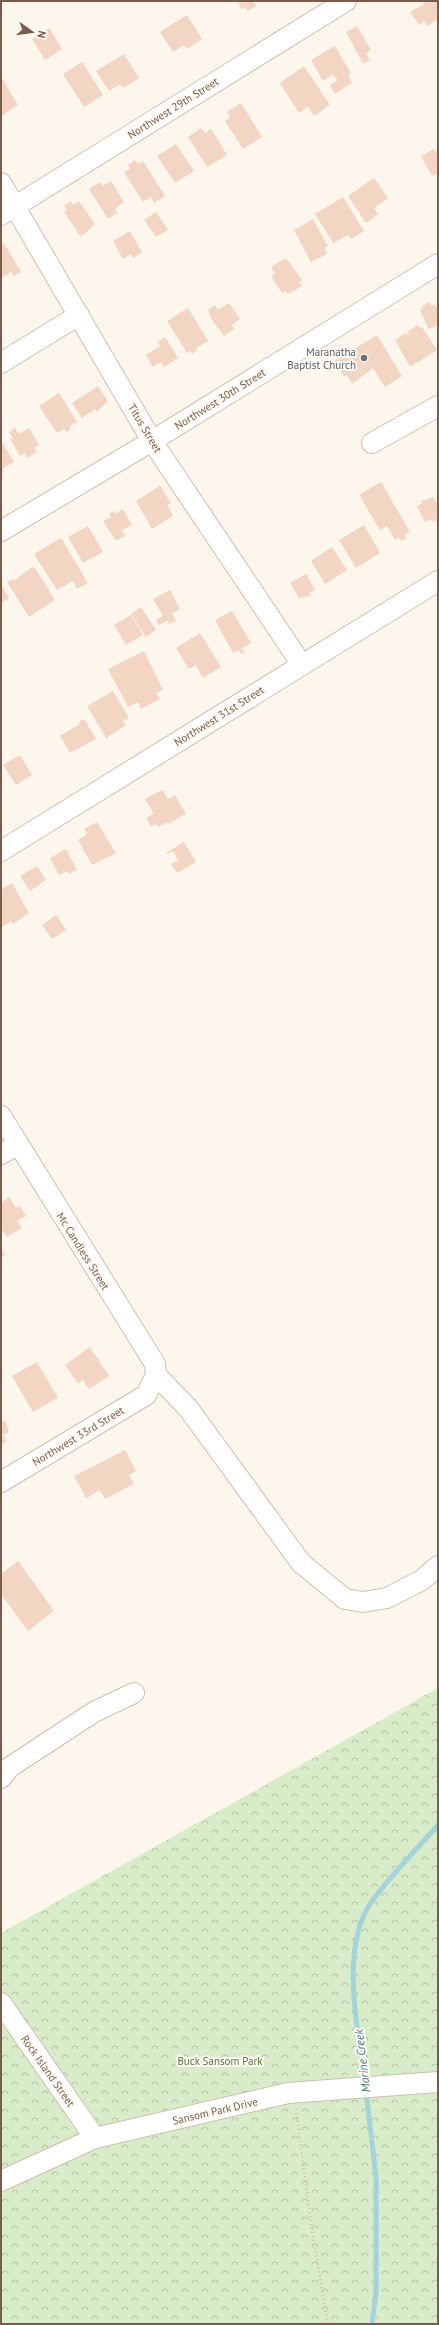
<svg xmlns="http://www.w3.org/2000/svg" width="439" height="2325" viewBox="0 0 439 2325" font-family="'PT Sans',sans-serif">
<defs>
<pattern id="park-crowns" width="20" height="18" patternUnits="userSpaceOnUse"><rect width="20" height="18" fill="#d8ecc9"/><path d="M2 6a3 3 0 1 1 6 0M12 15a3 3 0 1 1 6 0" fill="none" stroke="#b4c2a5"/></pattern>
</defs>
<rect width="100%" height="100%" fill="#fdf6ec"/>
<path fill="url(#park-crowns)" d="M438,1688V2324H1V1933Z"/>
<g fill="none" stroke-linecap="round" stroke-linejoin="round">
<path stroke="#a5d3da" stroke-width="5" d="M365,2083C358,2030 339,1947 372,1901C392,1874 416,1850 438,1825
M366,2091L376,2177V2292L372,2324"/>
</g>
<path fill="#f3d5c3" d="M237,1H256L254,2L256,6L248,11L245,7L242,9Z
M422,1H438V23L436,20L428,26L424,21L419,25L410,12L424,4Z
M187,15L202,39L187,49L184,45L173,52L160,32Z
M357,26L371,50L366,53L370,60L363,64L346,32Z
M49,28L62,49L45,60L32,39Z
M335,46L351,73L348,75L352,83L335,94L330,85L338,80L333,76L334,74L323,81L311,60Z
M124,54L139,78L123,88L120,84L109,91L96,71Z
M82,62L103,95L84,107L63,74Z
M304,66L330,105L314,116L308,107L299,113L280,83Z
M1,77L18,105L1,116Z
M241,103L262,137L243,149L225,121L230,118L227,112Z
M201,128L205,133L211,129L227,155L207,167L188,137Z
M176,144L194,171L175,183L157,156Z
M434,149L438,156V173L432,176L421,156Z
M135,160L138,164L143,161L165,196L154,203L151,197L143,202L124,172L130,169L128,165Z
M374,178L388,198L374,208L378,214L366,223L348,196Z
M111,181L124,202L115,209L117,213L108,219L89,189L100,182L103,186Z
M343,197L364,231L351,239L348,235L333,243L315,214Z
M71,201L73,205L79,201L95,224L81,237L64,212L67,210L64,206Z
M156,212L168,230L156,237L144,220Z
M313,219L328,246L324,248L327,254L311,262L294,230Z
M130,231L142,252L133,258L131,254L123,259L113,241Z
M4,243L21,272L14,276L11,272L1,278V245Z
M286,258L302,280L299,282L302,286L288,294L285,291L282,293L271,276L275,274L271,267Z
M430,302L431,306L435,304L438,311V325L428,329L420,310L423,309L422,306Z
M229,303L240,319L232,325L234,329L224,336L209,316L210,315L208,310L215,305L218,310Z
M188,308L208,341L196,348L197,350L192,354L190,351L187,353L167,321Z
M418,325L420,328L422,327L437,350L410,367L395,340L405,333L407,335L409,334L408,331Z
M377,335L402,376L385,387L373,368L352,384L347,375L344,377L336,360Z
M165,337L178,358L164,367L161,362L153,367L146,355L160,346L158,342Z
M98,386L108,401L97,412L95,409L82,418L72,403Z
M59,393L77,422L70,426L71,429L66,432L64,429L57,433L39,406Z
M15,428L19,434L29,428L39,445L34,448L37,452L27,458L25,453L20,456L10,439L13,438L9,432Z
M1,441L14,462L2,469L4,472L1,474Z
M381,482L410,532L405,535L406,538L401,541L399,538L395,540L387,526L380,530L359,495Z
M160,486L171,503L167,505L173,516L152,529L136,501Z
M433,497L438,505V515L436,516L438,519L433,522L431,519L425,522L417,506L423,503L421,501Z
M123,509L132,525L122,530L125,536L116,541L103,521L111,517L109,514L114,511L115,514Z
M364,525L380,553L356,568L339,540Z
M88,526L103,552L83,563L68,537Z
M61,538L88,583L77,589L73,581L57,590L34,554Z
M332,547L347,570L325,584L311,561Z
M32,567L35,568L55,600L29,617L7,582L13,579L14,581Z
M306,574L315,590L309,593L311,596L299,598L290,583Z
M1,584L9,598L1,603Z
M170,590L180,609L172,614L176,621L169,624L167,621L159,625L156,620L163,616L153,599Z
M141,607L156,630L146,637L131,614Z
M232,611L251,643L242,648L245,652L241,654L238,650L233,653L215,620Z
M131,615L143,635L126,645L114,625Z
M200,633L221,667L203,678L196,665L189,669L176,648Z
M144,651L163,690L156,693L160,699L141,709L138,702L128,707L108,669Z
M113,691L129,718L123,721L126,725L106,738L87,706Z
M84,719L96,739L70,753L60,736L80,724L79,722Z
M20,755L32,775L16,785L3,765Z
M162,790L168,799L175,795L186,814L168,824L167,822L158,827L156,824L151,826L146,818L154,814L145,799Z
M97,822L116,853L92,865L78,840L87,834L84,829Z
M184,842L196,862L177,873L171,864L178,860L173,851L167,854L166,853Z
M66,849L77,870L69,874L68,871L59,875L50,858Z
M37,866L46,880L30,891L20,876Z
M12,883L29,913L13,924L11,921L2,927L1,890Z
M56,915L66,930L52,939L42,925Z
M9,1197L16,1208L20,1206L26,1216L17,1221L22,1228L7,1237L1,1229V1203Z
M1,1249L5,1255L1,1258Z
M90,1347L109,1376L89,1389L83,1380L78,1383L65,1365Z
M37,1362L58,1398L33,1412L12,1376Z
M5,1421L9,1432L3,1435L6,1442L1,1444V1422Z
M125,1450L136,1471L129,1475L134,1484L105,1499L100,1490L86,1498L74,1476Z
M18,1561L54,1611L28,1631L1,1594V1574Z"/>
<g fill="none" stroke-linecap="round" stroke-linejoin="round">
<g stroke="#d1beb0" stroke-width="22">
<path id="minor" d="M1,183L152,441L302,665
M1,215L346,1
M1,363L79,315
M372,443L438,406
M1,531L152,441L438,264
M1,851L438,581
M1,1116L155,1364L156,1375L146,1395L1,1482
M1,1154L18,1145
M156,1375L188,1408L301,1563L345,1599L363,1602L387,1598L422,1580L438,1566
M1,1778L10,1767L94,1712L134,1693
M1,2003L95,2138
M1,2181L95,2138L288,2093L438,2082"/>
</g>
<path stroke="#d9b8a5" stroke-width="2.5" stroke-dasharray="1 3" stroke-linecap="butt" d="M296,2109L313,2237L328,2324"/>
<use href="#minor" stroke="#fff" stroke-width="20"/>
</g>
<circle fill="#6b7280" stroke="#fffaf3" stroke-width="1.5" cx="364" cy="358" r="4"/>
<g text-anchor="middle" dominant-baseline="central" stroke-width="4" stroke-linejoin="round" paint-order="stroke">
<g font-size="11" fill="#7a5c4d" stroke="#fffaf3">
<text transform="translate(173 108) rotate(-32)">Northwest 29th Street</text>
<text transform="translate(220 399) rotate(-32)">Northwest 30th Street</text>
<text transform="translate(145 428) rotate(59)">Titus Street</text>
<text transform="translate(219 716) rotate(-32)">Northwest 31st Street</text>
<text transform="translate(83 1251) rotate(58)">Mc Candless Street</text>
<text transform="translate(78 1436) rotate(-31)">Northwest 33rd Street</text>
<text transform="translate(48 2071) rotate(55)">Rock Island Street</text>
<text transform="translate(215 2111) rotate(-13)">Sansom Park Drive</text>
</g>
<g font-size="11" fill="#5b616d" stroke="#fffaf3" text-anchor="end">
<text x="356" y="352">Maranatha<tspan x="356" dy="13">Baptist Church</tspan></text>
</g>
<g font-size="11" fill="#537a41" stroke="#fffaf3">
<text x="220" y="2061">Buck Sansom Park</text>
</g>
<g font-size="12" font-style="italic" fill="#437c86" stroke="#fffaf3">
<text transform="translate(362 2061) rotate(-97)">Marine Creek</text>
</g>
</g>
<rect width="439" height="2325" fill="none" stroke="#7a5c4d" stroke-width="4"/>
<g transform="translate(32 32) rotate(104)" stroke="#fffaf3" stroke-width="3" paint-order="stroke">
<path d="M0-3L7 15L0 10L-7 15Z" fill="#7a5c4d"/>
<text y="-6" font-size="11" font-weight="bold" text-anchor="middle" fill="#7a5c4d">N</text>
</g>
</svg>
